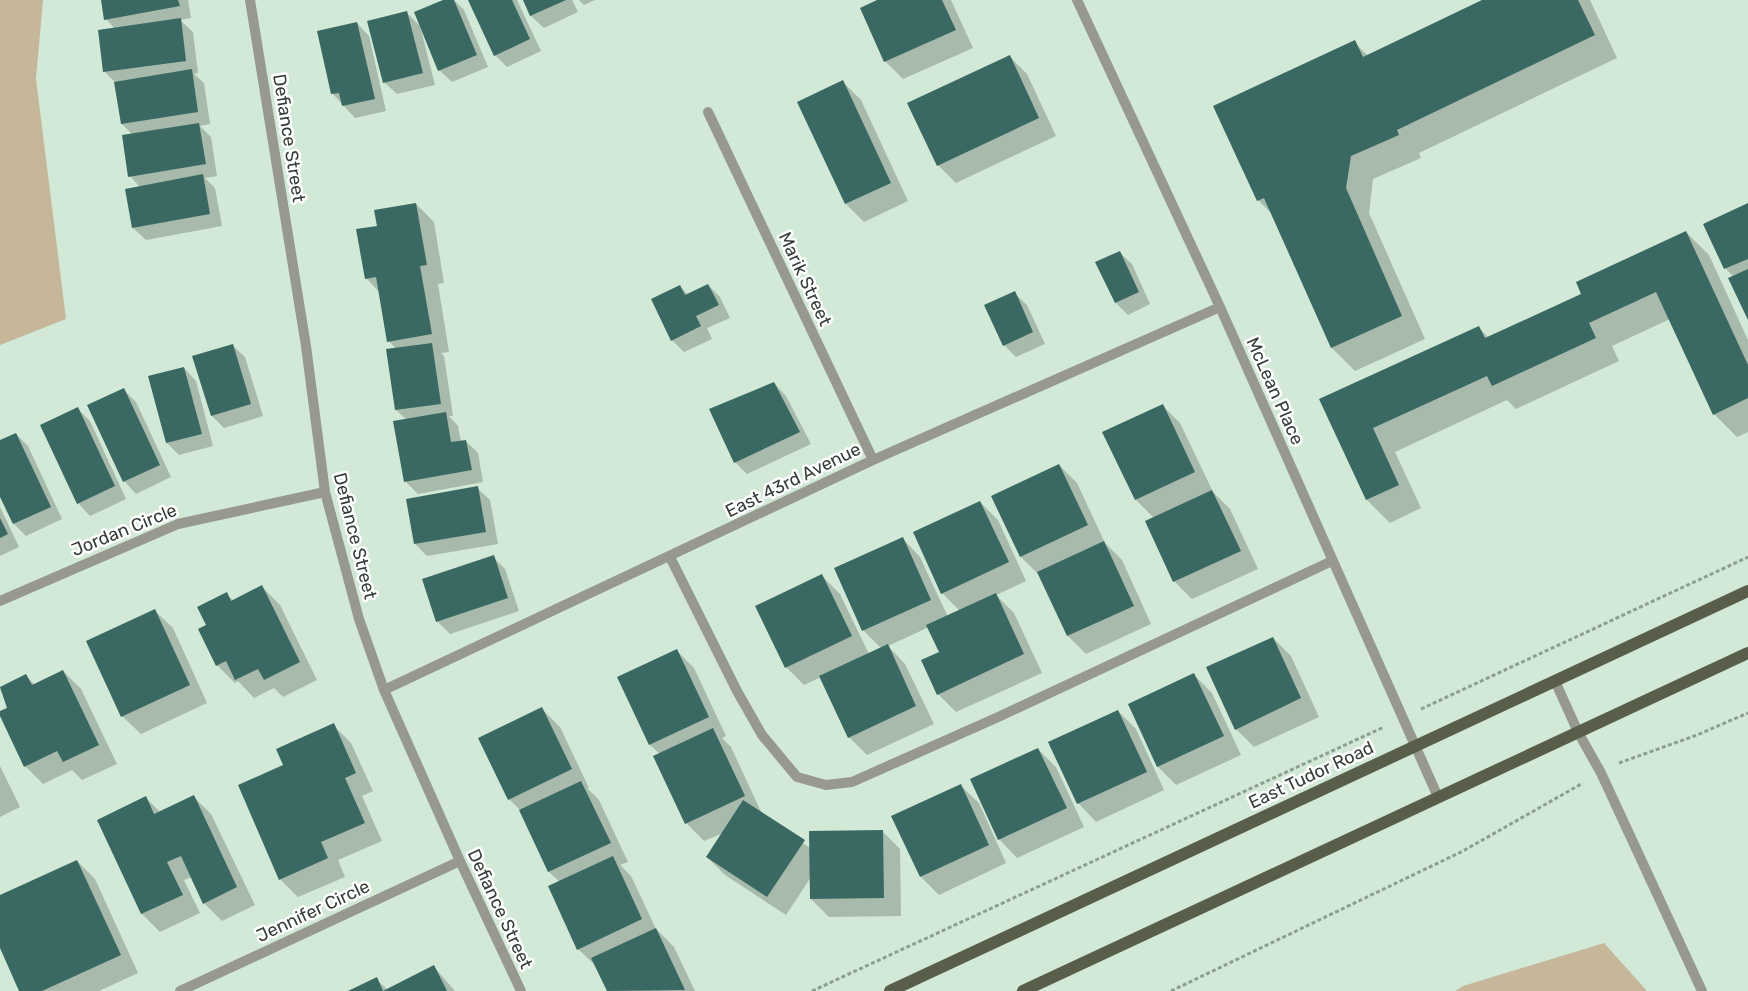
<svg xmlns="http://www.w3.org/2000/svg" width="1748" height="991" viewBox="0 0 1748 991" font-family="Rubik,sans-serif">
<rect width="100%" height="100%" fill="#d1e9d6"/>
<path fill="#c6b79a" d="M0,0H43L36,79L66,319L0,345Z
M1604,943L1647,991H1455L1463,986Z"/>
<path fill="#0003" d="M102,0H188L191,18L180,20L193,32L198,73L194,74L204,83L210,124L200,126L211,137L217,176L205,178L215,188L222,226L146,240L133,228L127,190L140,187L130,176L133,135L122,124L116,83L104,71L115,29L106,19Z
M446,0H454L464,10L488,67L452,82L439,70Z
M469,0H517L541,51L507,67L495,55Z
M524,0H572L578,12L544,28L531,16Z
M579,0H595L584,5Z
M880,0H951L973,48L903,79L885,61Z
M1485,0H1590L1617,58L1419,153L1421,158L1373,179L1369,213L1425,339L1355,371L1332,348L1272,214L1258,200L1354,42L1368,56Z
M407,13L420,26L435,85L397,94L384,82Z
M357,23L369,36L386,111L355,118L332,93Z
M1009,56L1027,74L1056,136L956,183L938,165Z
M843,82L861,100L908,201L864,222L846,204L799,102Z
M416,204L434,222L444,283L438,284L449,352L441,353L444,356L453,416H449L458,426L461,442L466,441L478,453L483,482L418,494L406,482L407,420L396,410V349L389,341L380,293L366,278L378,227Z
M1748,204V317L1734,277L1726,269L1705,224Z
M1686,232L1709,255L1748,340V432L1737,437L1714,414L1670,319L1612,346L1619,361L1516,409L1507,400L1395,452L1421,508L1390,523L1367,500L1321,400L1479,328L1489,338L1583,294Z
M1119,252L1132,264L1150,304L1128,315L1116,303Z
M708,285L720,297L730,318L707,328L712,339L684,352L672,340L680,286L688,295Z
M1014,293L1027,305L1045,344L1016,357L1004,345Z
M232,345L245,357L263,416L224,428L212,416L194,357Z
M184,368L196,381L213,446L179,455L167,443Z
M774,383L786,396L811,444L747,474L735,462Z
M124,390L136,402L171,477L136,494L124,481Z
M1162,405L1180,423L1213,492L1230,509L1258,569L1192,599L1174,581L1154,518L1136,500Z
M77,408L90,421L126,499L90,516L78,503Z
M16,434L28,446L62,519L26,536L14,524L0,494V442Z
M1059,465L1077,483L1105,543L1122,560L1151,624L1086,654L1068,636L1039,575L1021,557L993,496Z
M477,488L490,500L498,544L427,556L415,544Z
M980,502L998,520L1026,581L996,595L1014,613L1042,673L956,712L938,694L940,653L929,627L888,646L905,664L934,724L867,755L849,737L821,677L804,685L786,667L822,576L840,594L869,654L881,648L864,631L835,569L902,538L920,557L948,617L960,611L942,593Z
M0,507L19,547L0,556Z
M493,557L505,569L519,611L450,634L437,621Z
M262,587L280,605L317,680L283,697L274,688L254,698L238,681L235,683L217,665L207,626L226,594L234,601Z
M154,610L173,628L207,703L141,734L122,716Z
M1273,638L1291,656L1319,717L1254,747L1236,729Z
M676,650L694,668L726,736L722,738L731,747L762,814L810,848L882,831L900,849L901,916L829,917L811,899V877L786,915L725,875L707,857L723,833L704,841L686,823L660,754L650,745Z
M63,671L81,689L117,764L82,780L72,770L43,784L25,766L0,713L9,709L0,689L26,676L35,685Z
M1194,675L1212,693L1241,755L1176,785L1158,767L1129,705Z
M542,709L560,727L589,788H587L599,800L628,862L620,865L631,876L656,929L674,947L695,991H608L597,967L578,949L560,882L549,872L521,811L509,799Z
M1118,711L1136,729L1164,790L1096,822L1078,803Z
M333,725L351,743L373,791L362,796L382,841L338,860L345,877L298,897L280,879L285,766Z
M1038,749L1056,767L1084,827L1017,858L999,839L972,780Z
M0,766L20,807L0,817Z
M960,785L979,803L1006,863L939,895L921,877L893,817Z
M193,796L211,814L255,905L222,921L204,903L192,877L184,880L200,913L160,932L142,914L98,821L146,798L160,812Z
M77,861L95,879L138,973L99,991H21L0,945V897Z
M434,967L455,991H351L376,979L388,990Z"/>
<path fill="#3a6862" d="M101,0H178L180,6L104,20Z
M443,0H454L477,55L438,71L414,12Z
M468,0H512L530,39L494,56Z
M523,0H566L530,16Z
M877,0H942L956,30L884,62L860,8Z
M1482,0H1578L1595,35L1397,130L1399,135L1351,156L1346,188L1402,316L1331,348L1264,198L1257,201L1213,106L1355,40L1363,57Z
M407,11L423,73L383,83L367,21Z
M181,18L186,61L103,72L98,30Z
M357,22L375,99L342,106L339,93L331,94L317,31Z
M1010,55L1039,118L937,166L907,103Z
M192,69L198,112L121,124L114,82Z
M843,80L891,183L845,204L797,102Z
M199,123L206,164L128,177L122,135Z
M203,174L210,214L132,228L125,189Z
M416,203L427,265L420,266L432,334L387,342L376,277L365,279L356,229L377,226L374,210Z
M1748,203V259L1724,269L1703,224Z
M1686,231L1748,365V398L1713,415L1656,292L1589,323L1596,338L1492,386L1487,376L1373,428L1399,485L1366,500L1319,399L1479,326L1485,338L1581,294L1576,282Z
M1120,251L1139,292L1115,303L1095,262Z
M1748,269V320L1728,278Z
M708,284L719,305L696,316L701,326L671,341L651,299L680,285L685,295Z
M1015,291L1033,332L1003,346L984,305Z
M432,343L441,404L395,410L386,349Z
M233,344L251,404L211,416L192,356Z
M184,367L202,434L166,443L148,376Z
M774,382L800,432L734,463L709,409Z
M124,388L160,465L123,482L87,405Z
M1163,404L1195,472L1135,500L1102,432Z
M78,407L115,486L77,504L40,425Z
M446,412L451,442L466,440L472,470L404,482L393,421Z
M16,433L51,507L13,524L0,497V440Z
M1059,464L1088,525L1020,557L991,496Z
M478,486L486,532L414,544L406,499Z
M1212,490L1241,551L1173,582L1145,521Z
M980,501L1009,562L941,594L913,532Z
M0,518L8,534L0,538Z
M903,537L931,600L862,631L834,568Z
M1104,541L1134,606L1067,636L1037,572Z
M494,555L508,598L436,622L422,579Z
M822,574L852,636L785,668L755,606Z
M262,585L300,662L264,680L258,669L235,680L226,661L216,666L198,629L206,625L197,607L227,592L231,601Z
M996,593L1024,654L937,695L921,660L939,652L926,625Z
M155,609L190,685L121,717L86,641Z
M1273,637L1301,698L1235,730L1206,667Z
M888,644L916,706L848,738L819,676Z
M677,649L709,717L649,745L617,677Z
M63,670L99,745L63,762L57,751L24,767L0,716V711L7,708L0,687L26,674L32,685Z
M1194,673L1224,736L1157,767L1128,704Z
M542,707L572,769L508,800L478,738Z
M1118,710L1147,772L1077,804L1048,742Z
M334,723L356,773L345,778L365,823L321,842L328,858L279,880L238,785L283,765L276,749Z
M713,728L745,796L685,824L653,756Z
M1038,748L1067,808L998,840L970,779Z
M581,781L611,843L548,872L519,810Z
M961,784L989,845L920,877L891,816Z
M194,795L237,887L203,904L181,856L167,862L183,895L141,914L97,820L146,796L154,814Z
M743,800L805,840L767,897L706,857Z
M883,830L884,898L810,899L809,831Z
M613,856L642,919L577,950L548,886Z
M77,860L121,955L42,991H19L0,948V895Z
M656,928L685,990L607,991L591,958Z
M434,965L447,991H348L377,977L383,991Z"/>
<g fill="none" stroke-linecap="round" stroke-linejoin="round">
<path stroke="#8d9f91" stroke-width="3" stroke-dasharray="4 2.5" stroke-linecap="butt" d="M1421,709L1748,557
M1619,763L1697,735L1748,713
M812,991L1384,727
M1171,991L1463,851L1583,783"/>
<path stroke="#97998e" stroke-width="10" d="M1555,681L1578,732L1601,773L1702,991"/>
<path stroke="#97998e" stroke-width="10" d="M250,0L306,346L325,492L359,619L384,690L460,861L521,991
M1077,0L1220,307L1438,797
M708,112L873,460
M670,557L737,691L762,735L797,777L826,785L852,782L996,718L1332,561
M0,601L178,524L325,492
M384,690L873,460L1220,307
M180,991L460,861"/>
<path stroke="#595e4a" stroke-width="12" d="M890,991L1748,591
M1023,991L1748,653"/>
</g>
<g text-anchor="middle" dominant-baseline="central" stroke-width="5" stroke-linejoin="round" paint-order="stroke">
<g font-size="18" fill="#353e37" stroke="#fff">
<text transform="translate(289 138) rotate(81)">Defiance Street</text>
<text transform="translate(805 279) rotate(65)">Marik Street</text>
<text transform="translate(1275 391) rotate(66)">McLean Place</text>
<text transform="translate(793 480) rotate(-26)">East 43rd Avenue</text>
<text transform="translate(124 530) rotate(-22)">Jordan Circle</text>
<text transform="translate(355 536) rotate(76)">Defiance Street</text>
<text transform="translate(1311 775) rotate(-25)">East Tudor Road</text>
<text transform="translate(500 909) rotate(65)">Defiance Street</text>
<text transform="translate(313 911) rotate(-25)">Jennifer Circle</text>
</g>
</g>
</svg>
